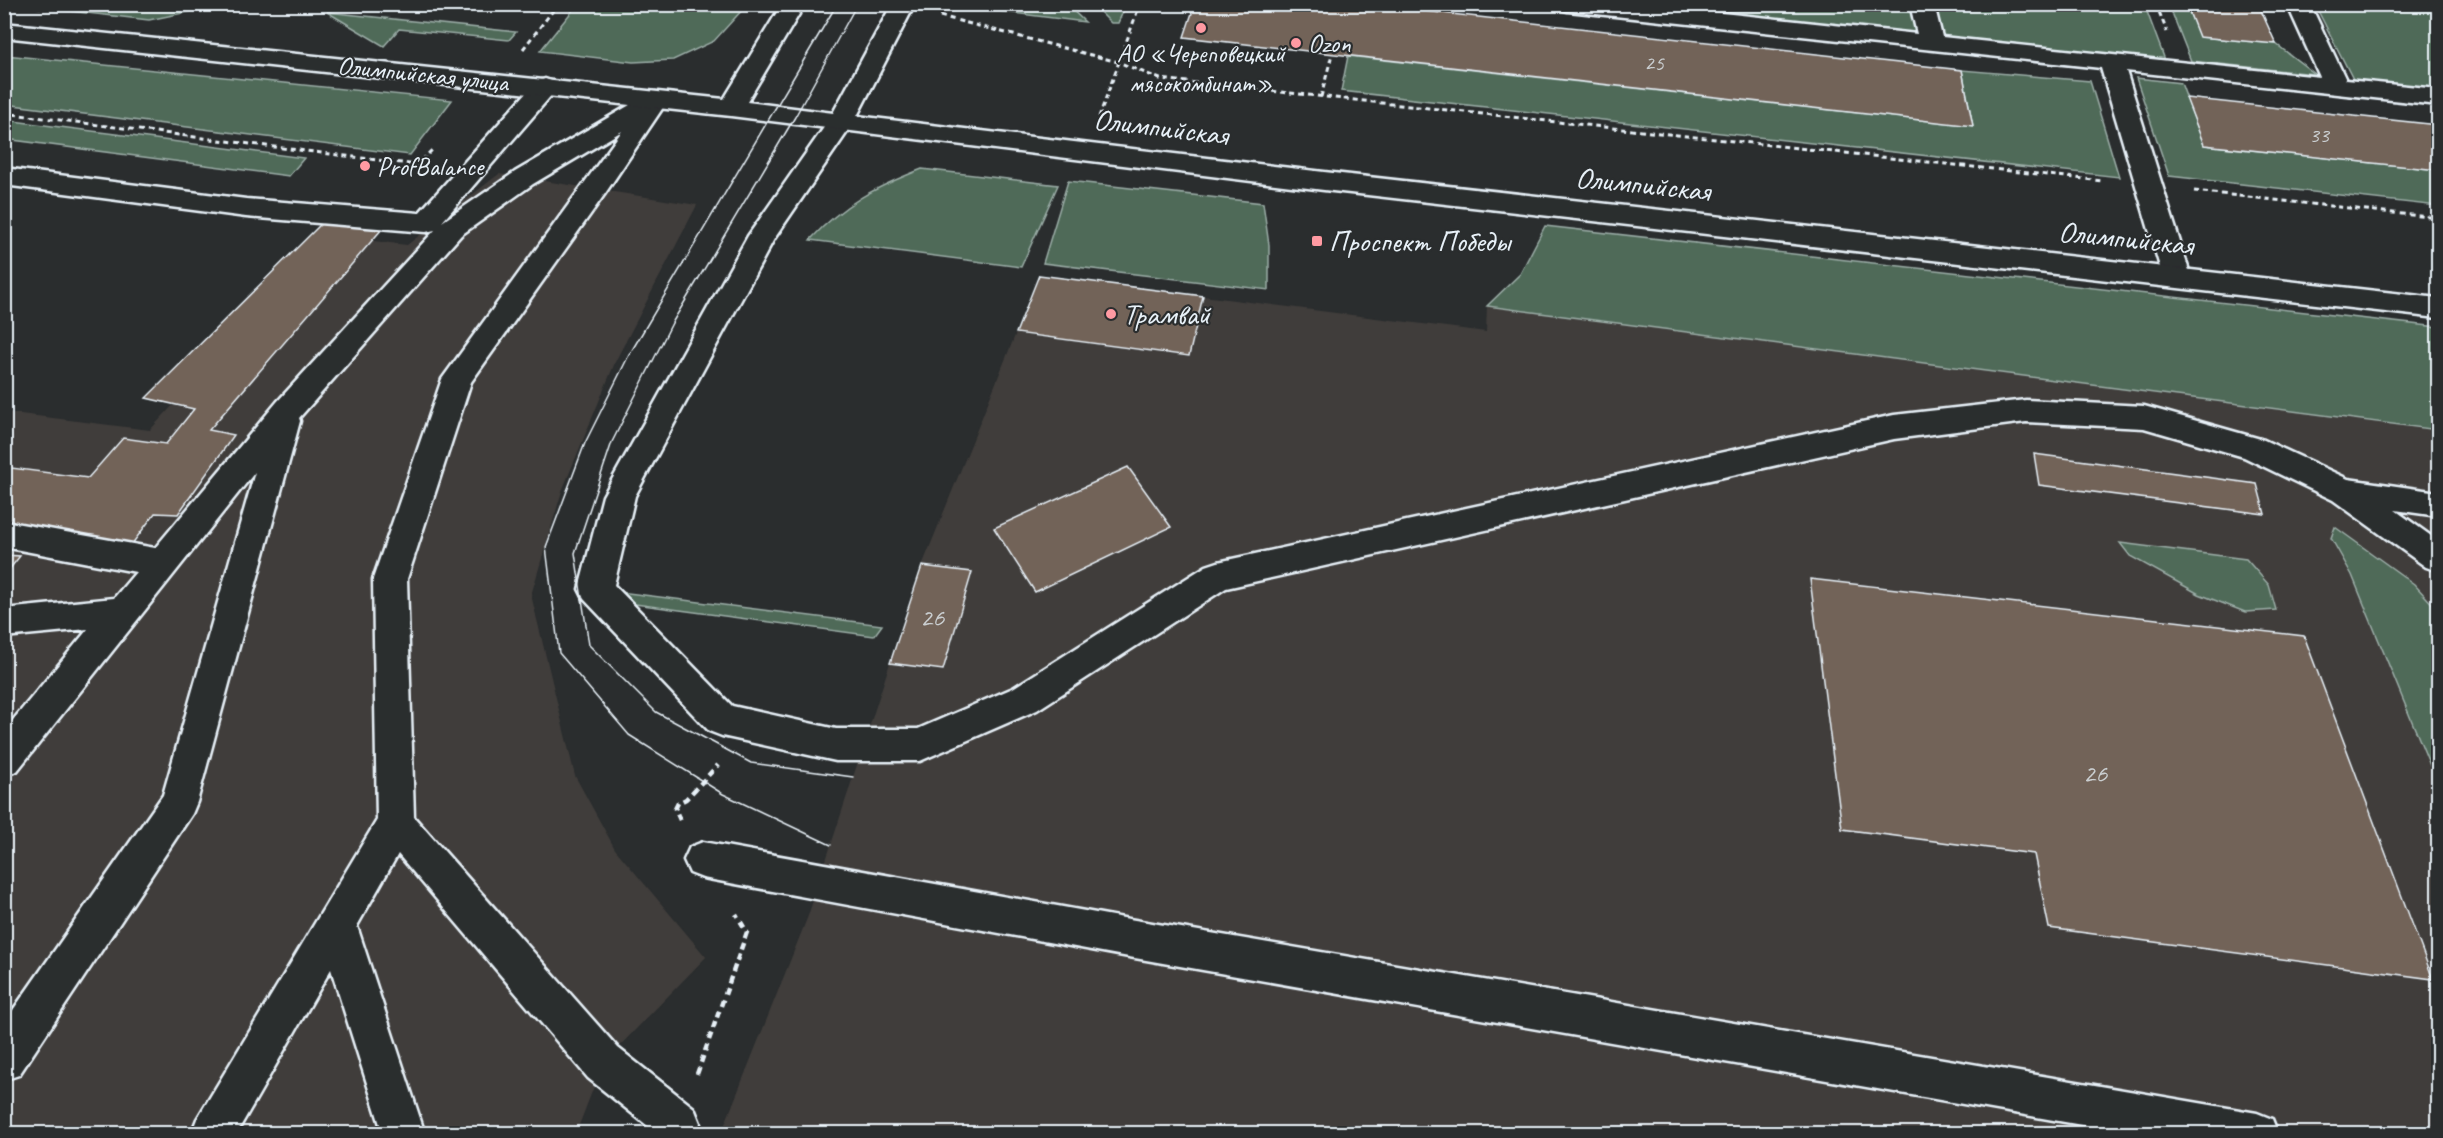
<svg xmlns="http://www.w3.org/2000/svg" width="2443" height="1138" viewBox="0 0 2443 1138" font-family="Caveat,sans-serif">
<rect width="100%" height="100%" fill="#2a2d2e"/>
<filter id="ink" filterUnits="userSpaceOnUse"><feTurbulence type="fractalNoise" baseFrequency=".0167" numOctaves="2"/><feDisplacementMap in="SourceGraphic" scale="12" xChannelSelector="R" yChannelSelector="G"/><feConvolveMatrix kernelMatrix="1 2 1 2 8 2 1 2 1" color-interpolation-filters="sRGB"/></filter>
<g filter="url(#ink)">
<path fill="#403d3b" d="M499,174L697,205L616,360L562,491L531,595L575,776L615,849L706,957L603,1063L576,1133H5L4,412L150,430L330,236L407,245Z
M1203,296L1486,332L1487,306L2438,430V1133L721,1134L808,916L890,663L943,669L972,572L922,566L1016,333L1189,356Z"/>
<path fill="#506a59" stroke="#9caea8" stroke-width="1.5" d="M2099,4L2146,9L2165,60L1941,37L1934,5Z
M16,5L222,4V5L149,20Z
M703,5L743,9L714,41L673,60L633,62L540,51L577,5Z
M950,5H1067L1085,22Z
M1093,5H1126L1118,23H1111Z
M1712,5H1910L1916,35L1714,12Z
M2169,5H2186L2200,37L2276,44L2315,74L2191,61Z
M2315,5H2438V91L2354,81Z
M327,12L516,32L509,40L399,29L384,46Z
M5,55L452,100L410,155L5,104Z
M1348,56L1973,126L1962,70L2090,81L2119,177L1341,91Z
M2136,78L2181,83L2204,145L2438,170V206L2169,176Z
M5,120L304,158L289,176L5,139Z
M922,169L1058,185L1021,267L810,240C844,203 876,187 922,169Z
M1068,181L1263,203L1269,245V290L1043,263Z
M1545,226L2438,327V430L1487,306L1520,274Z
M2335,527L2414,584L2438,610V785L2352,575L2331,538Z
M2120,543L2246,559L2269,585L2276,610L2245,612L2199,594L2130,556Z
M596,589L882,625L874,636L620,602Z"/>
<path fill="#726359" stroke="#e8f1f8" stroke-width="1.5" d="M1195,4H1360L1962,70L1973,126L1184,37Z
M2186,4H2258L2276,44L2199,37Z
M2186,98L2438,125V170L2204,145Z
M325,220L382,229L209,430L234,435L178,514L155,513L132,544L4,520V467L88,478L123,438L166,444L194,409L146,398Z
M1039,275L1203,296L1189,356L1016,333Z
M2034,454L2257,484L2265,514L2039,485Z
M1128,467L1171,527L1035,592L994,528Z
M4,555L20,556L4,576Z
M922,566L972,572L943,670L890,663Z
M1810,579L2304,636L2433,979L2049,928L2034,854L1842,829Z"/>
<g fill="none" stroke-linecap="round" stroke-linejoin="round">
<g stroke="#e8f1f8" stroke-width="5">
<path id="minor" d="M1557,4H1639L1917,34L1910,4H1934L1942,37L2320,77L2287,4H2310L2346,80L2438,89V105L2126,71L2191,277L2187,284L2177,287L2167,284L2163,277L2101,68L1568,11L1560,9Z
M545,79L554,82L557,87L554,92L442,222L515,172L647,95L656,92L665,95L668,100L604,195L471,382L407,579L414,817L618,1048L694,1108L700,1123L696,1134H658L588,1078L398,854L357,926L425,1134H383L331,969L236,1134H191L197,1119L377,820L373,579L442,379L622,131L533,184L461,235L299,418L300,421L197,802L192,814L19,1075L4,1080V1023L163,795L255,472L17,771L4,775V731L88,629L4,637V609L114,598L136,572L4,547V521L155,548L277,402L435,230L426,232L246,217L4,185V168L246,199L419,213L536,82Z
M841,114L850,116L854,122L774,239L635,496L614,585L732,706L836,729H918L1013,688L1206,566L1218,562L1894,415L2026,400L2144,406L2264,440L2348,479L2438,492V516L2395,510L2438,541V571L2426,567L2333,500L2244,457L2144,428L2026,422L1894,439L1226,588L1037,710L920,761H836L722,736L709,731L584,599L579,589L603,496L608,487L748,236L832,116Z
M703,842L1129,919L2257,1113L2272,1119L2278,1134H2133L1129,957L703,878L690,873L684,860L690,847Z"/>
</g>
<g stroke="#e8f1f8" stroke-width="5">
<path id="major" d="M782,4H805L747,102L833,113L892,4H915L857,116L1324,172L2438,298V318L1324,190L731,116L4,37V23L724,99Z"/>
</g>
<path stroke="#e8f1f8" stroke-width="3" stroke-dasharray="5 4" stroke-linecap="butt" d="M841,4L858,6
M2156,4L2167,32
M940,16L1118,62L1160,79L2103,181
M523,49L558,4
M1321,97L1332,54
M4,113L417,165L432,150
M1099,117L1140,4
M2194,191L2438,218"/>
<path stroke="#e8f1f8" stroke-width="4.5" stroke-dasharray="7 5" stroke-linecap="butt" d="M680,820L675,809L678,803L686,799L718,765
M697,1074L747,932L736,914"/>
<use href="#minor" fill="#2a2d2e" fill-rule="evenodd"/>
<use href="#major" fill="#2a2d2e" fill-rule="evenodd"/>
<path stroke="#e8f1f8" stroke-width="1.5" d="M853,777L751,763L656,712L589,645L575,553L612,442L672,323L795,117L857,4
M831,845L723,794L629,735L559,653L546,547L585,443L628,357L837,4"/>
</g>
</g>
<g fill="#ff9aa2" stroke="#2a2d2e" stroke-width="2">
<circle cx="1201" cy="28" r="6"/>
<circle cx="1296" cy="43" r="6"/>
<circle cx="365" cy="166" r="6"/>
<rect x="1311" y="235" width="12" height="12" rx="3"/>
<circle cx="1111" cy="314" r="6"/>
</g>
<g text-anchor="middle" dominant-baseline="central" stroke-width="4.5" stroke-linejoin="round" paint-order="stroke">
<g font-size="22" fill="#caced0">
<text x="1654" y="63">25</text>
<text x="2319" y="135">33</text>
</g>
<g font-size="26" fill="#e8f1f8" stroke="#2a2d2e" text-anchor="start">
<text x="1308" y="43">Ozon</text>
<text x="1201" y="53" text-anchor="middle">АО «Череповецкий<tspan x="1201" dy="30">мясокомбинат»</tspan></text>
<text x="377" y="166">ProfBalance</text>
</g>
<g font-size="26" fill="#e8f1f8" stroke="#2a2d2e">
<text transform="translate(423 74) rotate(6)">Олимпийская улица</text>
</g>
<g font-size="27" fill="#caced0">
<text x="932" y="617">26</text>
<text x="2095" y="773">26</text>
</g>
<g font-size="30" fill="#e8f1f8" stroke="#2a2d2e">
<text transform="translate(1161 127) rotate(7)">Олимпийская</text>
<text transform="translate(1643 184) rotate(6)">Олимпийская</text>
<text transform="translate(2126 238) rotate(6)">Олимпийская</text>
</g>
<g font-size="30" fill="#e8f1f8" stroke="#2a2d2e" text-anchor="start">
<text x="1329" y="241">Проспект Победы</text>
<text x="1123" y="314">Трамвай</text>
</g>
</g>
<rect width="2443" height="1138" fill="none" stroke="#2a2d2e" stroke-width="24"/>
<rect x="12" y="12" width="2419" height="1114" fill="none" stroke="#e8f1f8" stroke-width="2" filter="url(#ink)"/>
</svg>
